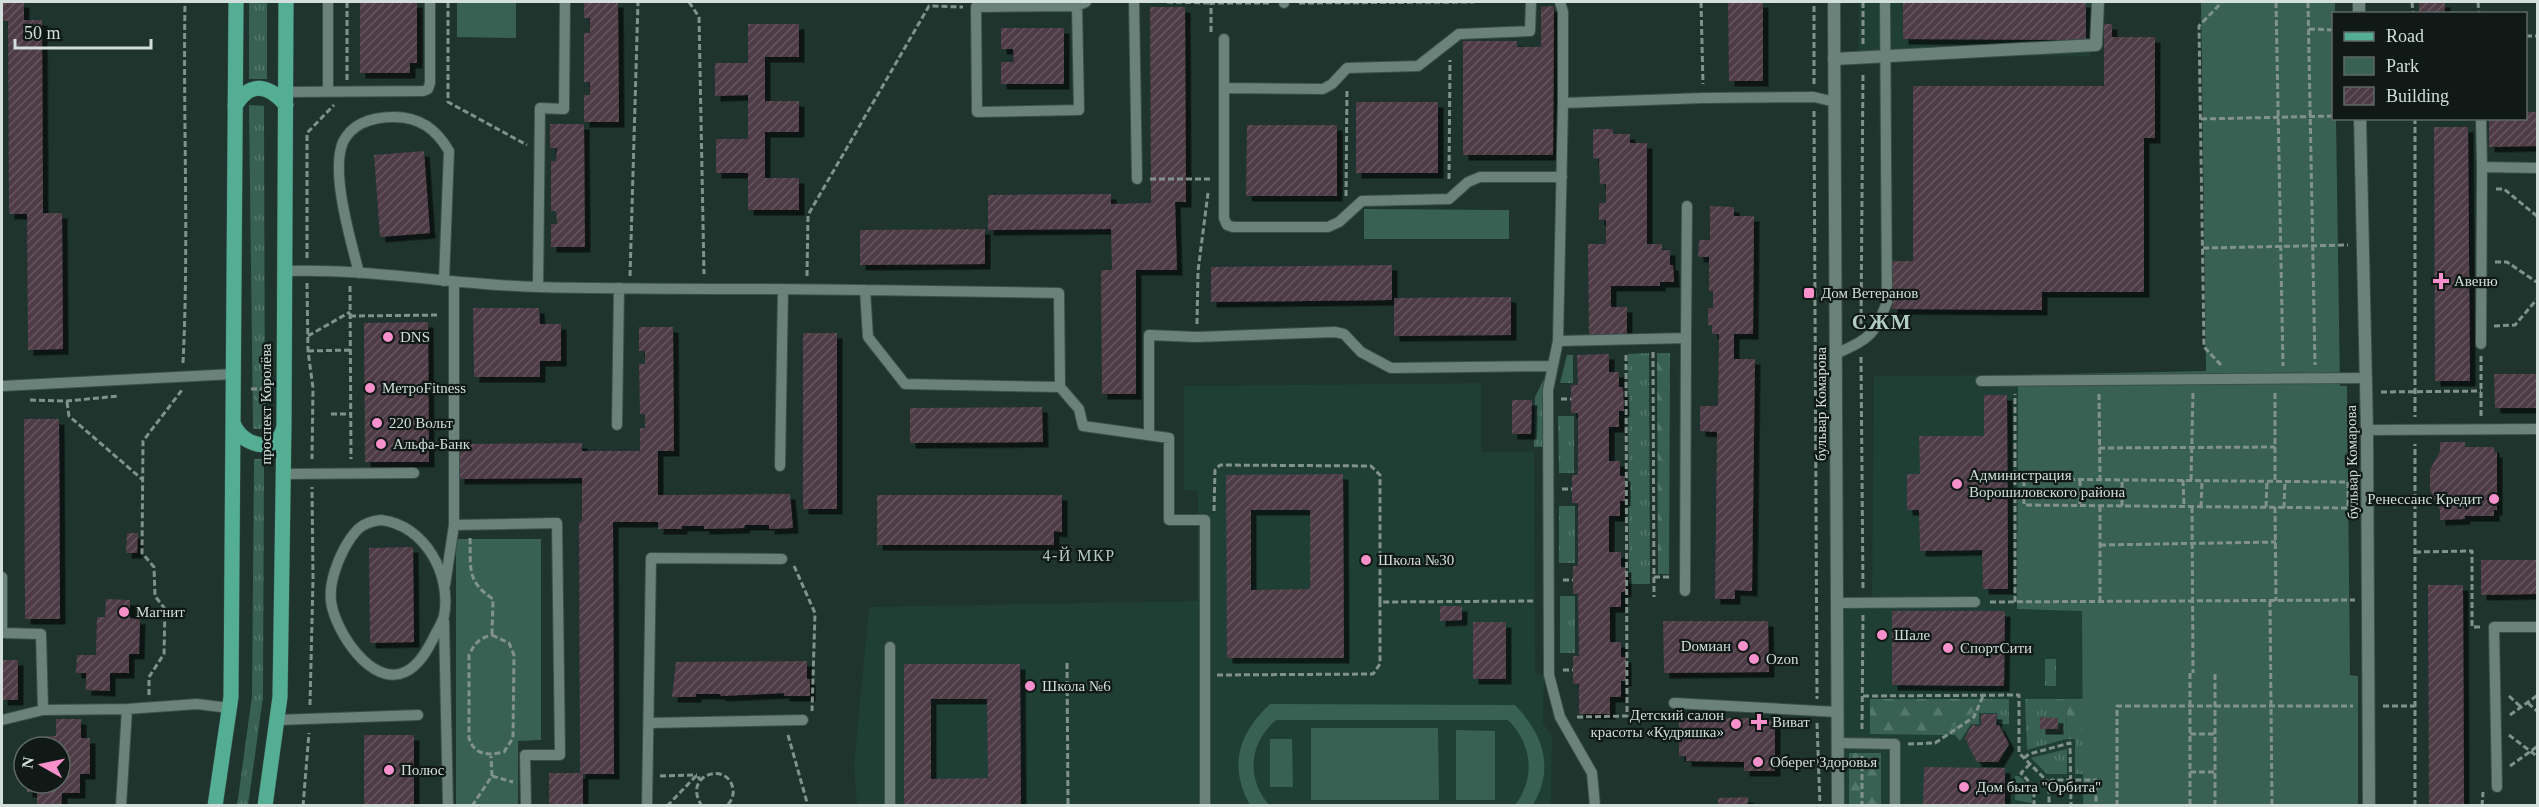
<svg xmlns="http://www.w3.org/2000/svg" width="2539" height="807" viewBox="0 0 2539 807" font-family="'Times New Roman',serif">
<defs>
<pattern id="grass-tufts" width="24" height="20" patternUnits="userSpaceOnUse" patternTransform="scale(1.5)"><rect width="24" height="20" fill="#386153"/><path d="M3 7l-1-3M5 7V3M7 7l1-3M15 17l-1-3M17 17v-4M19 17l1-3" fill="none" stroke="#54776b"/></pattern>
<pattern id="forest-firs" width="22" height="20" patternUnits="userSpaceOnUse" patternTransform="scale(1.5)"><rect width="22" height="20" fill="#386153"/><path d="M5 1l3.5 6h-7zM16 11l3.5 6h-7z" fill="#54776b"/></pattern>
<pattern id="building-hatch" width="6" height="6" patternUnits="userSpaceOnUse" patternTransform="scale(1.5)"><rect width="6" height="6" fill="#4d3a44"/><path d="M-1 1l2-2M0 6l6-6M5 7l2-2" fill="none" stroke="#66565e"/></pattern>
<filter id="shadow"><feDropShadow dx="5.5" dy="5.5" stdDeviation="0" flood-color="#0009"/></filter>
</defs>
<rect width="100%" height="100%" fill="#1e342c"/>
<path fill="#1f3e34" d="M1859,2H2092L2090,56L1858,55Z
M2018,375L2017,609L2082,610L2083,805L1842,806L1843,598L1872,597L1874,376Z
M1481,383V452L1534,451L1535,674L1544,675L1543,723L1552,736L1551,805L857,806L854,764L869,607L1198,601V490H1184V386Z"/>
<path fill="url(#grass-tufts)" d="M249,2H267V79H249Z
M249,105L264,106L265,429H253Z
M1649,353L1650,584H1629L1628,354Z
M1567,355H1573V383H1560Z
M1545,377V447H1534L1535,397Z
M1558,416H1574V473H1559Z
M254,459H264L263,697L248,805L237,806L252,696Z
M1559,506H1575V563H1559Z
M1560,596H1575V653H1560Z
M2045,659H2056V686H2045Z
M1980,699H2009V724H1998L1997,713H1979V724H1971L1960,741L1955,735H1940L1972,713Z
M2025,699H2067L2066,739L2027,750Z
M2075,739H2090V774H2075Z
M2067,749V774H2047L2031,758Z
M2015,776H2019L2031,788L2032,803L2015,800Z"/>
<path fill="url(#forest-firs)" d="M1657,353H1670L1669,574H1658Z
M1870,699H1980L1972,713L1940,735L1870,734Z
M2067,699H2091L2090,739H2066Z
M1849,753H1881V805H1849Z"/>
<path fill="#386153" d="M457,2H516V38L457,37Z
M2201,2H2335L2334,118L2336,119L2340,386H2347L2350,675L2358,676V805H2083L2082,611L2017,609L2018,375L2206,371Z
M1364,209L1509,210V239H1364Z
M456,539H541V740L518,741V805H456Z
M1270,704L1515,705C1543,734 1555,768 1533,805H1515C1536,778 1532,744 1508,720H1276C1249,743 1246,778 1269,805H1250C1228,766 1239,733 1270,704Z
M1311,728H1438L1439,800H1311Z
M1456,730L1495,731V800H1456Z
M1270,739H1292L1293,787H1270Z"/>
<path fill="url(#building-hatch)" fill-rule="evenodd" filter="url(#shadow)" d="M2,2H24V20H42L43,213H62L63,349L28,350L27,214H9L8,21H2Z
M360,2H417V63H410V73H360Z
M584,2H618L619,122H584V95H590V82H584V33H590V18H584Z
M1728,2H1763V81H1729Z
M1903,2H2086V40L1903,39Z
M2419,2H2445V14H2419Z
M1554,6L1553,155H1463V41H1517V47H1541V7Z
M1150,7H1185L1186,202H1175L1177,270H1136V394H1102L1101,270H1112L1111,229L988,230V195L1111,194V204L1151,203Z
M748,24H799V57H765V101H799V132H765V178H799V210H748V173H716V139H748V95L715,96V63H748Z
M2104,24H2112V37H2155V138H2144V292H2042V310L1892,309V261H1913V86H2104Z
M1001,28H1064V84H1001V62H1014L1013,49H1001Z
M1356,102H1438V173H1356Z
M2526,112H2538V146L2489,147V118H2526Z
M550,124H584L585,247H551V224H557L556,211H551V161H556L557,148H550Z
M1247,125H1337V196H1246Z
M2434,127H2468L2470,381H2435Z
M1593,129H1613V134H1630V143H1647V244H1662V250H1670V265H1673L1674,282H1660V286H1611V307H1627V338H1589L1588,244H1606V220H1599V203H1606V184H1600L1599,158L1593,159Z
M424,151L430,233L380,237L374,155Z
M1710,206L1734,207V216H1754L1753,334H1734V359H1755L1752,591L1735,590V599H1715L1717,432L1700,431V406H1718L1719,334H1712V325H1708V308H1713V291H1709V257H1698L1699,240H1710Z
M985,229V264L860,265V230Z
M1392,265V300L1211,302V267Z
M1511,297V335L1394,336V298Z
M473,308H539L540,324H561V361H540V377H474Z
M428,322L429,462H365L364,323Z
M639,327H673L674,451H658V495L790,494L793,528L769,529V525H745L744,528L704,529V526H682V529H658V522H613L614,774H583V806H549V773H580L579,522H582V478L459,479V444L582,443V451H640V428H645V414H640L639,364H645V351H639Z
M803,333H837V509H803Z
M1609,354V372H1619V387H1623L1624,411H1619V427H1609V461H1620V476H1625V501H1620V516H1609V552H1621V567H1626V591L1621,592V607H1610V642H1621V657H1626V681H1621V697H1610V714H1579V684L1573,683V656H1579L1578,593L1573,594V566H1578V503H1572V475H1578V413H1571V385H1578L1577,355Z
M2494,374H2538V408H2495Z
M1984,395H2007L2008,589H1983L1982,550L1920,551L1919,510H1907V474H1920L1919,436H1984Z
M1512,400H1532L1531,434H1512Z
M1042,407L1043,442L910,443V408Z
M24,419H59L60,619H25Z
M2440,442H2465V447H2494V452H2497V510H2494V516H2465V519L2440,520V510L2430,490V470L2440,451Z
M1343,474L1344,658H1227L1226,475ZM1251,510H1310V589L1251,590Z
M877,495H1062V532L1054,531V545H877Z
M127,533H138L137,553H126Z
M413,547L414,642L370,643L369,548Z
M2481,560H2538V594L2481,595Z
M2428,585H2463L2464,806H2429Z
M106,599L130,600V618L140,619L139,654H129V673H110V691L86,690V673H76L77,655H96L97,617H105Z
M1440,606H1462V620L1440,621Z
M1892,611H2005L2004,686L1892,685Z
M1663,621H1768L1769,672L1664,673Z
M1473,622H1506V679H1473Z
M2,660H18V700H2Z
M807,661V679H810V696H784V693L721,696L720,694H696V697H672L676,662Z
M904,664H1020L1021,806H904ZM931,699H987L988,778L931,779Z
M1981,714H1997L1996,725H1999L2009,744L1998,762H1977L1967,743L1968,741L1964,739L1973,724L1977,727L1981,725Z
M2040,717L2058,718V729H2040Z
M1679,718H1767L1775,724V771H1744V762L1686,761V756H1679Z
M56,719H81V738H90V774H80V793H62L61,806H37V792H27V783H60V747H47V736H56Z
M364,735H414V806H364Z
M1924,767L2005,768V806H1923Z
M1748,797V806H1718V798Z"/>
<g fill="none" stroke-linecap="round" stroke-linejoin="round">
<g stroke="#3a4f48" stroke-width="12">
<path id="service" d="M328,2V92
M1134,2L1137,179
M1531,2L1530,31L1459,34L1418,66L1347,68L1332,84L1323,89L1224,88V218L1227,225L1233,227H1328L1339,222L1362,201L1449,199L1468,182L1480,177H1562
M1560,2L1563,12V103
M1284,3V2
M1077,6L1079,110L977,112L976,7L1077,6L1086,2
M1224,39V88
M286,92L423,91L428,89L430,83V2
M2481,118L2482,167L2538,168
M285,271C370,268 454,285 538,287C647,290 756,288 865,290L868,337L905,384L1060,387
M359,273C351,241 330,172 343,142C353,122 375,117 394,117C420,117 436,129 449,151L444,281
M538,287L540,108L564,109L565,2
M865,290L1059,293L1060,387L1079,409L1083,426L1169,438V520H1205V806
M1558,341L1686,338L1687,206
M2481,344L2482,167
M1836,354C1869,338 1874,337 1887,302L1885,2
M1981,381L2365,378
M2,386L234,374
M617,425L619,288
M2367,430L2538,429
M1149,434V335L1196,337L1335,332L1344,334L1361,352L1391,368L1553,366
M780,466L783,289
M283,474L414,473
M381,520C425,525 452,575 444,616C442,623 437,631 434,637C428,649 419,666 405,672C371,688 334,629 331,601C329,583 336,565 344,549C354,531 361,522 381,520Z
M454,525L557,523L560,755H525L526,806
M2,577V633L41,634L43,710L2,720
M445,585L454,525V282
M1685,591L1686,338
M1837,603L1975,602
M444,621L448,806
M1674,703L1837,712
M43,710L127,709L197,704L229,708
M277,720L418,715
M649,723L803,720
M1837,743L1895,744V806
M2497,787L2494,627H2538
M121,806L127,709
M647,806L651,558L782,559
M890,806V647
M1595,806L1592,773L1560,717L1549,675L1548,390L1558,341L1563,103L1703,98L1814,97L1835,102"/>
</g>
<g stroke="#3a4f48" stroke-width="14">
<path id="minor" d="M1834,59L2096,45L2098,2"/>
</g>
<g stroke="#3a4f48" stroke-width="14">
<path id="tertiary" d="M1834,2L1838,806
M2359,2V14
M2360,118L2367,430L2369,806"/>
</g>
<g stroke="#3a4f48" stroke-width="16">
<path id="primary" d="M235,106C250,81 268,84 286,105
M234,425C243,447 279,455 284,426
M215,806L231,697L236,2
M265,806L280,697L284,424L286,2"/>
</g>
<path stroke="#81928b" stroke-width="3" stroke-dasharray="6 3" stroke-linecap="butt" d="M347,2V80
M448,2V102L527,145
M689,2L699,17L704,274
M1167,2L1211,3
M1701,2L1703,84
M1863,2V45
M2276,2L2283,366
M2308,2L2315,365
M2412,2L2413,14
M2478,2L2479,14
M1299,3L1474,2
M2309,29L2334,30
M1211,32V3H1271
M2526,36H2538
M1814,84V2
M1814,111L1817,699
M2415,118V417
M2201,119L2334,116
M1150,179H1210
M1449,179L1450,60
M2496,189H2504L2538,217
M1346,196L1347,88
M2203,248L2348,245
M307,258V133L334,105
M2495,262H2507L2538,283
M630,276L638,2
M807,276L808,215L929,6L963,7
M307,283L308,351L313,388L312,459
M350,286L351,459
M350,316L440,315
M1197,324L1198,271L1208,193
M1861,324L1863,72
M2494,326L2515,325L2538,298
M308,336L350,312
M308,351L350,350
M1653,352L1654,597
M2481,356V416
M1861,357L1863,591
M183,363C189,242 183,122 185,2
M2221,365L2204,347L2199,26L2222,2
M251,389H265
M2381,392L2481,391
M2275,393V481
M2099,394L2100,480
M1561,399H1571
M30,400L67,401L119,396
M67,402L69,416L143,480
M331,414H350
M2099,448L2275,447
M2024,479L2348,482V508L2024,505Z
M2080,480V505
M2183,480L2184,507
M2191,480L2193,392
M1562,489H1572
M2007,493L2023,492
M2100,506V602
M2122,506V481
M2192,507L2193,673
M2201,507L2202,481
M2266,507L2267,481
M2275,507L2276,601
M2284,508L2285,481
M1214,511L1215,470L1220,465L1371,466L1380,475V602L1535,601
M470,538C471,568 466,581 493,599L492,635
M2100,545L2276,542
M2415,552L2472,551V627H2481
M794,566L815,613L812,711
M1654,577H1670
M1563,580H1573
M2270,601L2272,806
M1990,602L2355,600
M2015,602V394
M492,635L509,643L514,655L513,738L504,752C488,756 474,755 469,738V655C475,643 479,638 492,635Z
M1067,663L1068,806
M1563,670H1573
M2190,673V806
M1217,675L1373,674L1380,664V602
M149,695V677L164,654L165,609L155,596L154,567L142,553L143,441L182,390
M1863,696L2019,695V753L2049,783V806
M2509,696L2521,707
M2528,703L2538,712
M310,705L313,579L312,487
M2383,706H2415
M2510,715L2538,695
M1577,717L1627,716L1626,353
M1817,723L1820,806
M1862,729L1863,615
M2190,734H2215
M788,735L808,806
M2509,735L2538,757
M1908,744L1935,743L1974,717L1983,696
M1862,756V806
M2024,758L2029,754L2070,743L2071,806
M2030,764L2021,773L2034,787V806
M2510,766L2538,746
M2190,772H2215
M492,776L513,782
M660,776L697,775
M2049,782L2052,780H2096V806
M303,806L309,733
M472,806L492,776L491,756
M667,806L697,775L700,780
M702,806C681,775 728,760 733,789C734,796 731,801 727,806
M2117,806V706H2353
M2215,806V672
M2415,806V444
M2482,806L2483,792"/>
<use href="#service" stroke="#6a8279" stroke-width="10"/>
<use href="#minor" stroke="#6a8279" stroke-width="12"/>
<use href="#tertiary" stroke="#6a8279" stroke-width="12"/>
<use href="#primary" stroke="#53ae94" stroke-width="15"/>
</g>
<g fill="#f890cc" stroke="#101916" stroke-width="2">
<path d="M2438 272h6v6h6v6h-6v6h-6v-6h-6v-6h6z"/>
<rect x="1803" y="287" width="12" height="12" rx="3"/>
<circle cx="388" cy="337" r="6"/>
<circle cx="370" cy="388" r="6"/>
<circle cx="377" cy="423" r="6"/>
<circle cx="381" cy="444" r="6"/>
<circle cx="1957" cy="484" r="6"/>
<circle cx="2494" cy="499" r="6"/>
<circle cx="1366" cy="560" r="6"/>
<circle cx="124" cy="612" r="6"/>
<circle cx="1882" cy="635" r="6"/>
<circle cx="1743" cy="646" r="6"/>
<circle cx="1948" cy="648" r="6"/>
<circle cx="1754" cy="659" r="6"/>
<circle cx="1030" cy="686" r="6"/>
<path d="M1756 713h6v6h6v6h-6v6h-6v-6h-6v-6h6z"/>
<circle cx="1736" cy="724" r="6"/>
<circle cx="1758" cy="762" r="6"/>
<circle cx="389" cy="770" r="6"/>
<circle cx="1964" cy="787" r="6"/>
</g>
<g text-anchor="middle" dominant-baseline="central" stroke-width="4.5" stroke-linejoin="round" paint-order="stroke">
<g font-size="15" fill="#d2dfda" stroke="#101916" text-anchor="start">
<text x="2454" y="281">Авеню</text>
<text x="1821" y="293">Дом Ветеранов</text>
<text x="400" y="337">DNS</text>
<text x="382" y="388">МетроFitness</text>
<text x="389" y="423">220 Вольт</text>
<text x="393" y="444">Альфа-Банк</text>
<text x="1969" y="475">Администрация<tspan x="1969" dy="17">Ворошиловского района</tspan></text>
<text x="2482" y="499" text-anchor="end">Ренессанс Кредит</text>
<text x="1378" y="560">Школа №30</text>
<text x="136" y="612">Магнит</text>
<text x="1894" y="635">Шале</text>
<text x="1731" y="646" text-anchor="end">Dомиан</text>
<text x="1960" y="648">СпортСити</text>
<text x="1766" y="659">Ozon</text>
<text x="1042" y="686">Школа №6</text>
<text x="1724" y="715" text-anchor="end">Детский салон<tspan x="1724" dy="17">красоты «Кудряшка»</tspan></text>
<text x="1772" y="722">Виват</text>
<text x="1770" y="762">Оберег Здоровья</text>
<text x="401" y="770">Полюс</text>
<text x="1976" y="787">Дом быта "Орбита"</text>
</g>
<g font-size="15" fill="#d2dfda" stroke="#101916">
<text transform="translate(266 404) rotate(-90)">проспект Королёва</text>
<text transform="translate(1821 404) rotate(-90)">бульвар Комарова</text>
<text transform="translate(2352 462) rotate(-91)">бульвар Комарова</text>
</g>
<g font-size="16" letter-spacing="1.5" fill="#b1ccc2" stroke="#101916">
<text x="1079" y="555">4-Й МКР</text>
</g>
<g font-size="21" font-weight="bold" letter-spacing="1.5" fill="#b1ccc2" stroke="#101916">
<text x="1882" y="322">СЖМ</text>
</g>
</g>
<rect width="2539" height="807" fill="none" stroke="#d2dfda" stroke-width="6"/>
<rect x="2332" y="12" width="195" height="108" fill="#101916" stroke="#5e6864" stroke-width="1.5"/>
<rect x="2344" y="32" width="30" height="9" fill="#53ae94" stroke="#5e6864" stroke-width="1.5"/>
<text x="2386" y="42" font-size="18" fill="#d2dfda">Road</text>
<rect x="2344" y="57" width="30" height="18" fill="#386153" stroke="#5e6864" stroke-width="1.5"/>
<text x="2386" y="72" font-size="18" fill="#d2dfda">Park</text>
<rect x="2344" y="87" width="30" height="18" fill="url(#building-hatch)" stroke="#5e6864" stroke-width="1.5"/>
<text x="2386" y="102" font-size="18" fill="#d2dfda">Building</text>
<g transform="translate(42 765) rotate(279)"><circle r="28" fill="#101916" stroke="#5e6864" stroke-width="1.5"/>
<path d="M0-4.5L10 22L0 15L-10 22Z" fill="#f890cc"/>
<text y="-9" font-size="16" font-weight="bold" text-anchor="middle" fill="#d2dfda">N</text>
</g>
<path d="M15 39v9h136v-9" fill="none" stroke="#d2dfda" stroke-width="3"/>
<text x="24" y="39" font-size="18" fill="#d2dfda" stroke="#101916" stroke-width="4.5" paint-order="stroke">50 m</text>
</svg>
